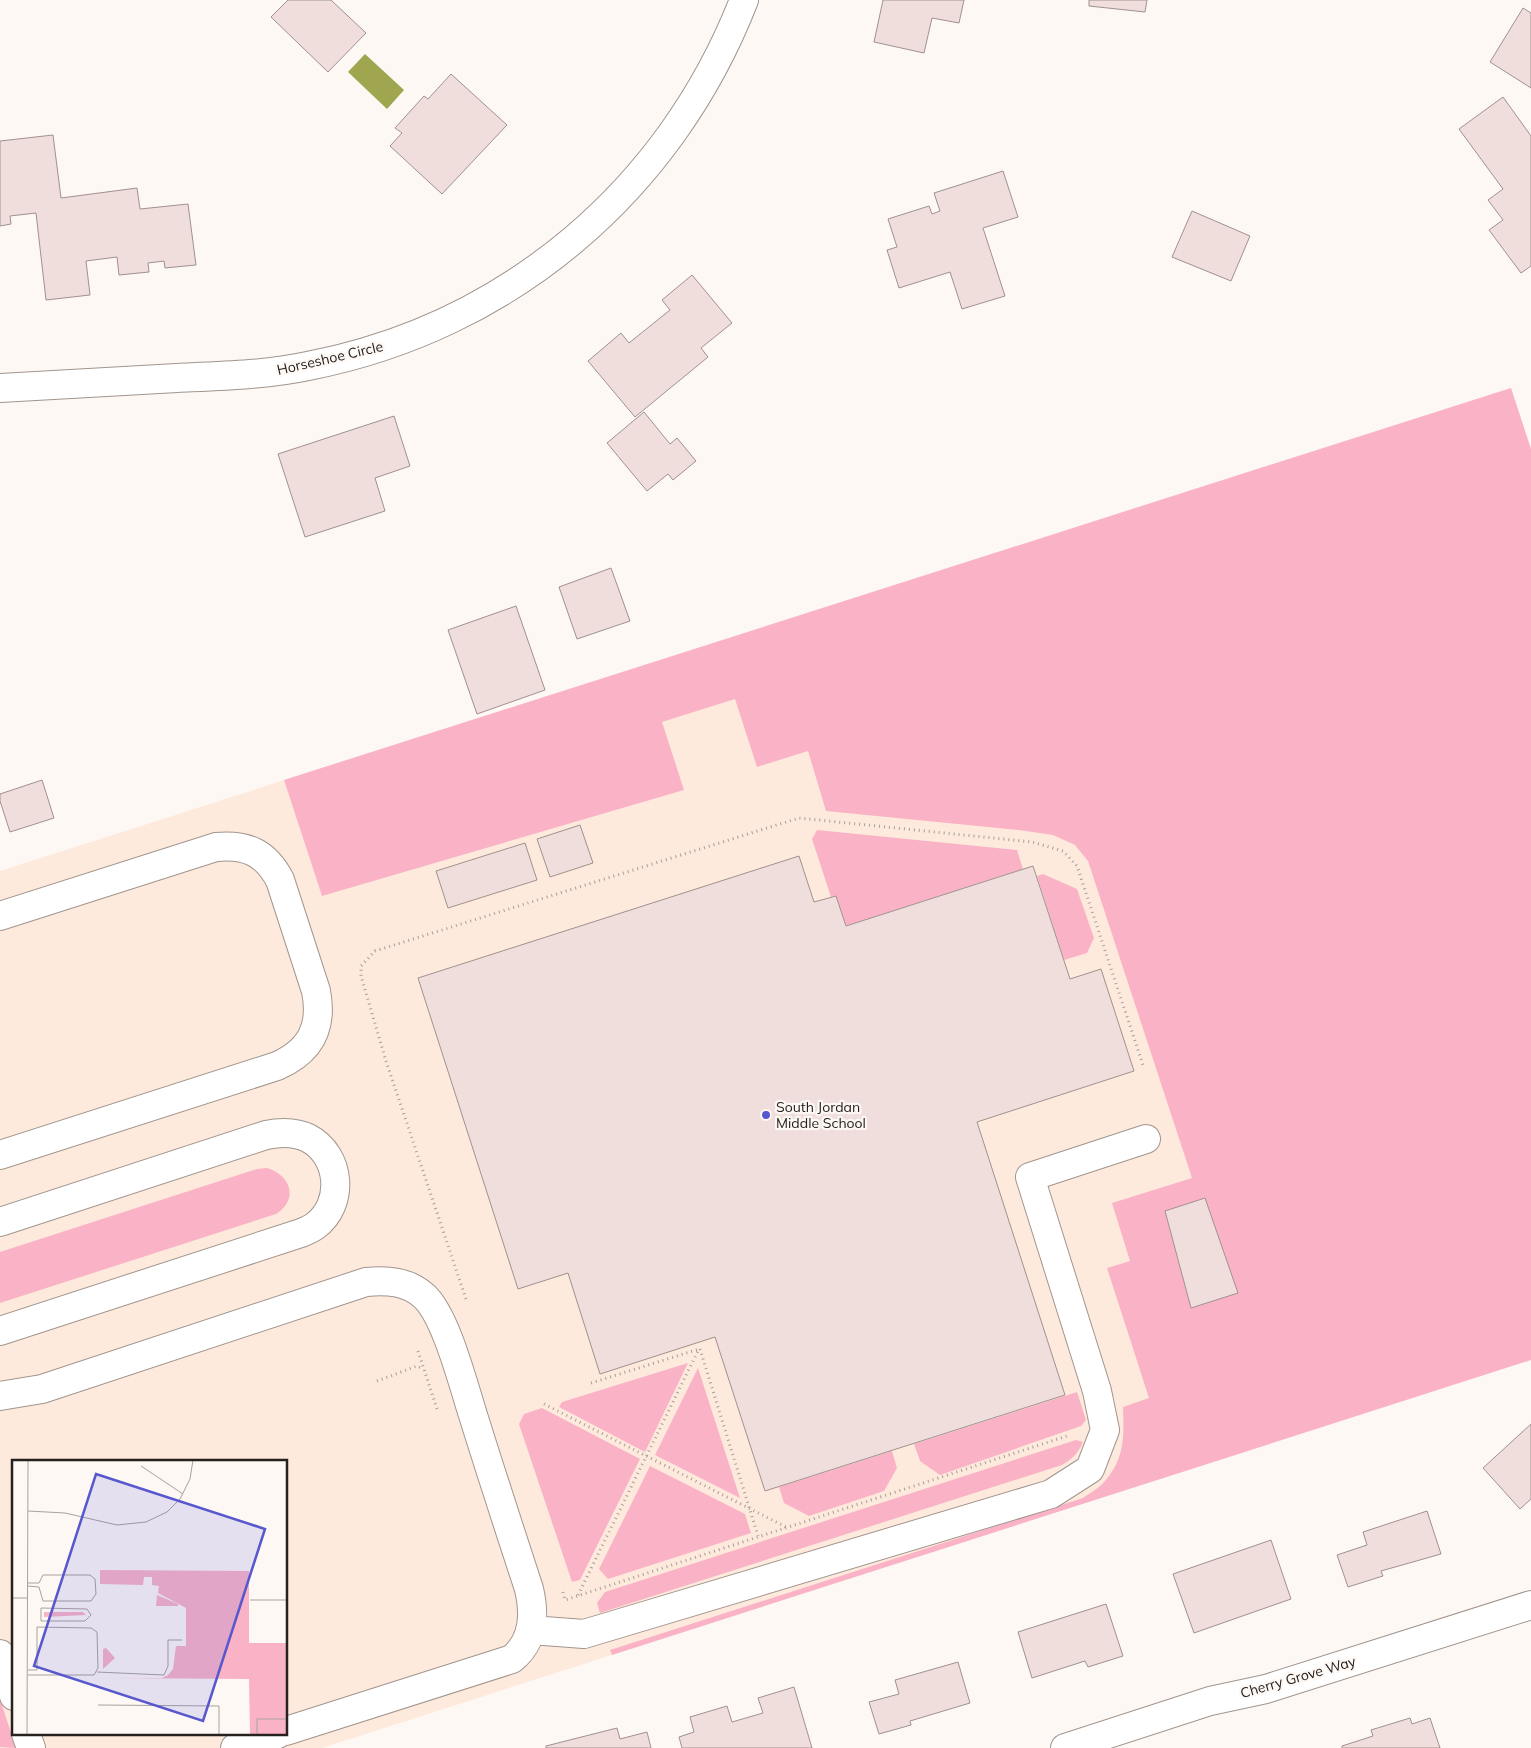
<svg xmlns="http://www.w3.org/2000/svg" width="1531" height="1748" viewBox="0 0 1531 1748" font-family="Mulish,sans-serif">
<rect width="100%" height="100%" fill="#fef8f5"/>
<path fill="#feeadc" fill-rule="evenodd" d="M1511,388L1531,449V1360L322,1748H0V871ZM14,1462H286V1734H14Z"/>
<path fill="#fab3c6" d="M1511,388L1531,449V1360L612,1655L610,1650L1083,1498C1090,1493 1099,1488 1105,1481C1125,1458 1124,1436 1123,1407L1149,1398L1107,1268L1130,1261L1112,1203L1192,1178L1088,861L1075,845L1053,835L1019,830L826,811L808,751L757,767L735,699L662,722L684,790L322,896L284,780Z
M817,830L1017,850L1023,869L846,926L836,896L831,897L812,839Z
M1043,874L1077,889L1094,938L1087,953L1064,960L1037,876Z
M267,1168C291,1175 299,1200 276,1214L0,1303V1252L257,1169Z
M688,1363L645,1452L559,1407L562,1402Z
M698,1368L740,1498L655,1455Z
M1077,1392L1086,1420L1081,1426L940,1475L920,1461L914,1444Z
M542,1408L640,1459L580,1580L572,1582L519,1424L524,1414Z
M1076,1440L1083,1442C1078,1454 1072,1459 1062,1465L600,1613L597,1603L605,1592Z
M892,1451L897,1468L884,1491L809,1516L784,1503L779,1487Z
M650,1466L745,1514L751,1533L608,1579L599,1569Z
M0,1699L16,1748L0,1747Z"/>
<path fill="#9fa64f" d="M365,54L404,90L387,109L348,72Z"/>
<path fill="#efdedb" stroke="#a0918e" d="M288,0H331L366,33L328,72L271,17Z
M883,0H964L959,23L932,18L924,53L874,42Z
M1089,0H1147L1145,12L1089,6Z
M1523,8L1531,13V88L1490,62Z
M451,74L507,125L442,194L390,146L402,133L395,128L424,96L428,99Z
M1503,97L1531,136V266L1521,273L1489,230L1503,220L1488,200L1503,189L1459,129Z
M53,135L61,198L137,188L140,209L188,204L196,265L165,268L164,261L148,263L149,272L119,275L117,257L86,261L90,295L46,300L36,213L10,216L11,224L0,226V141Z
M1003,171L1018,217L983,228L1005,296L962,309L950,272L899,288L887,250L897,247L888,219L929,206L932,214L940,211L934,193Z
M1192,211L1250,236L1231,281L1172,257Z
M692,275L732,323L701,348L708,357L635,417L588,361L621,333L629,343L670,310L662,300Z
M644,412L670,444L677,438L696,461L673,480L668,474L647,491L607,443Z
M394,416L410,466L375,478L385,511L305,537L278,454Z
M611,568L630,621L577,639L559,587Z
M516,606L545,690L477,714L448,630Z
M42,780L54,818L10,832L0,801V794Z
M580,825L593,863L550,877L537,839Z
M525,843L537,880L448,908L436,871Z
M799,856L814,902L836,896L846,926L1033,866L1070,979L1101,969L1134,1071L977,1122L1065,1395L765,1491L715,1337L600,1374L568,1273L518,1289L418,978Z
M1205,1198L1238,1293L1191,1308L1165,1211Z
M1531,1424V1499L1520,1509L1483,1468Z
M1427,1511L1441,1554L1381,1571L1383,1576L1348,1587L1337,1555L1367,1545L1363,1532Z
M1271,1540L1291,1599L1194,1633L1173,1574Z
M1106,1604L1123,1656L1088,1667L1085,1661L1032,1678L1018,1632Z
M958,1662L970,1703L910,1721L911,1725L879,1734L869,1702L899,1694L895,1680Z
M794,1687L812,1748H682L679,1737L694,1732L690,1717L727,1706L732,1722L763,1713L758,1698Z
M1410,1718L1412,1724L1430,1718L1440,1748H1342V1746L1373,1736L1371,1730Z
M617,1728L620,1739L647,1732L651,1748H546V1746Z"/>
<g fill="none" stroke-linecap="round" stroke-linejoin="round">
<g stroke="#a1958d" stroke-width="30">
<path id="minor" d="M0,388C59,385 118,381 177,378C221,376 265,375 308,366C509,327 670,190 744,0
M0,916L216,847C247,844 266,853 280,880L316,991C323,1027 311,1051 277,1066L0,1155
M0,1222L266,1135C280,1132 294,1131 308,1138C341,1155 345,1204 315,1226C311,1229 306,1231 301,1233L0,1331
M0,1396L42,1389L366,1282C387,1280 407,1281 424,1296C446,1316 463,1384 473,1415C491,1473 510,1531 529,1589C535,1614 534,1641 512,1659L286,1731
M531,1630L584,1634L1051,1494L1090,1469L1105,1430L1097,1391L1030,1177L1146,1139
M0,1654L14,1696
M26,1734L31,1748
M235,1748L278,1734
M1065,1748L1210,1701L1266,1689L1531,1605"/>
</g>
<path stroke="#a49f9c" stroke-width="3" stroke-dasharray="1 4" stroke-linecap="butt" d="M466,1299L386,1061L361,976V966L375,951L799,818L1032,842L1063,851L1077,866L1144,1068
M700,1349L758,1536
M418,1351L437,1409
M377,1381L417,1366L423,1369
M591,1383L699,1349
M544,1404L786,1527
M563,1592L565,1600L1070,1435
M578,1595L699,1349"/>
<use href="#minor" stroke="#fff" stroke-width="28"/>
</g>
<circle fill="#5757ce" stroke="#fef8f5" stroke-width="2" cx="766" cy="1115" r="5"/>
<g text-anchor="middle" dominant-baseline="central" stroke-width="4.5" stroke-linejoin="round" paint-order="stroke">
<g font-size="14" fill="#26211e" stroke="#fef8f5">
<text transform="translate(330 358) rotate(-13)">Horseshoe Circle</text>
<text transform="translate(1298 1677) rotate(-16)">Cherry Grove Way</text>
</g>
<g font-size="14" fill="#26211e" stroke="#fef8f5" text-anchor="start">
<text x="776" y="1107">South Jordan<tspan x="776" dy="16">Middle School</tspan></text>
</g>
</g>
<g transform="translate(12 1460)">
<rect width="275" height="275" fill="#fef8f5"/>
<path d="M88,110L237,111V183H275V275H238L237,219L93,218H150L156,215L161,209L164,186H174V148L146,133L147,126L140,125V117H132L131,125L88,124ZM145,135L166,144V146H144ZM32,152H71L74,155L32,157ZM94,188L103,198L91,209V189Z" fill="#fab3c6"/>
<path fill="none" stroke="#a8a29f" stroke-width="1" d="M129,6L171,34M16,51L53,53L105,65L134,62L155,52L168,39L178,19L181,0M16,123H27L31,115H78L83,119L84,134L79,141H31L27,127L16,126M0,138H16M238,140H275M29,148L75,149L79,155L73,161H29ZM16,210H25V167L79,168L85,172L86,208L82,215H16M85,212L152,215L156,206V180H170M86,245L207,246V275M15,275L16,0M245,275V259H275"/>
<path fill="#5757ce" fill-opacity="0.15" stroke="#5757ce" stroke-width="2.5" d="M84,14L253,69L191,261L22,206Z"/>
<rect width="275" height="275" fill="none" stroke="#26211e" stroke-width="2.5"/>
</g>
</svg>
